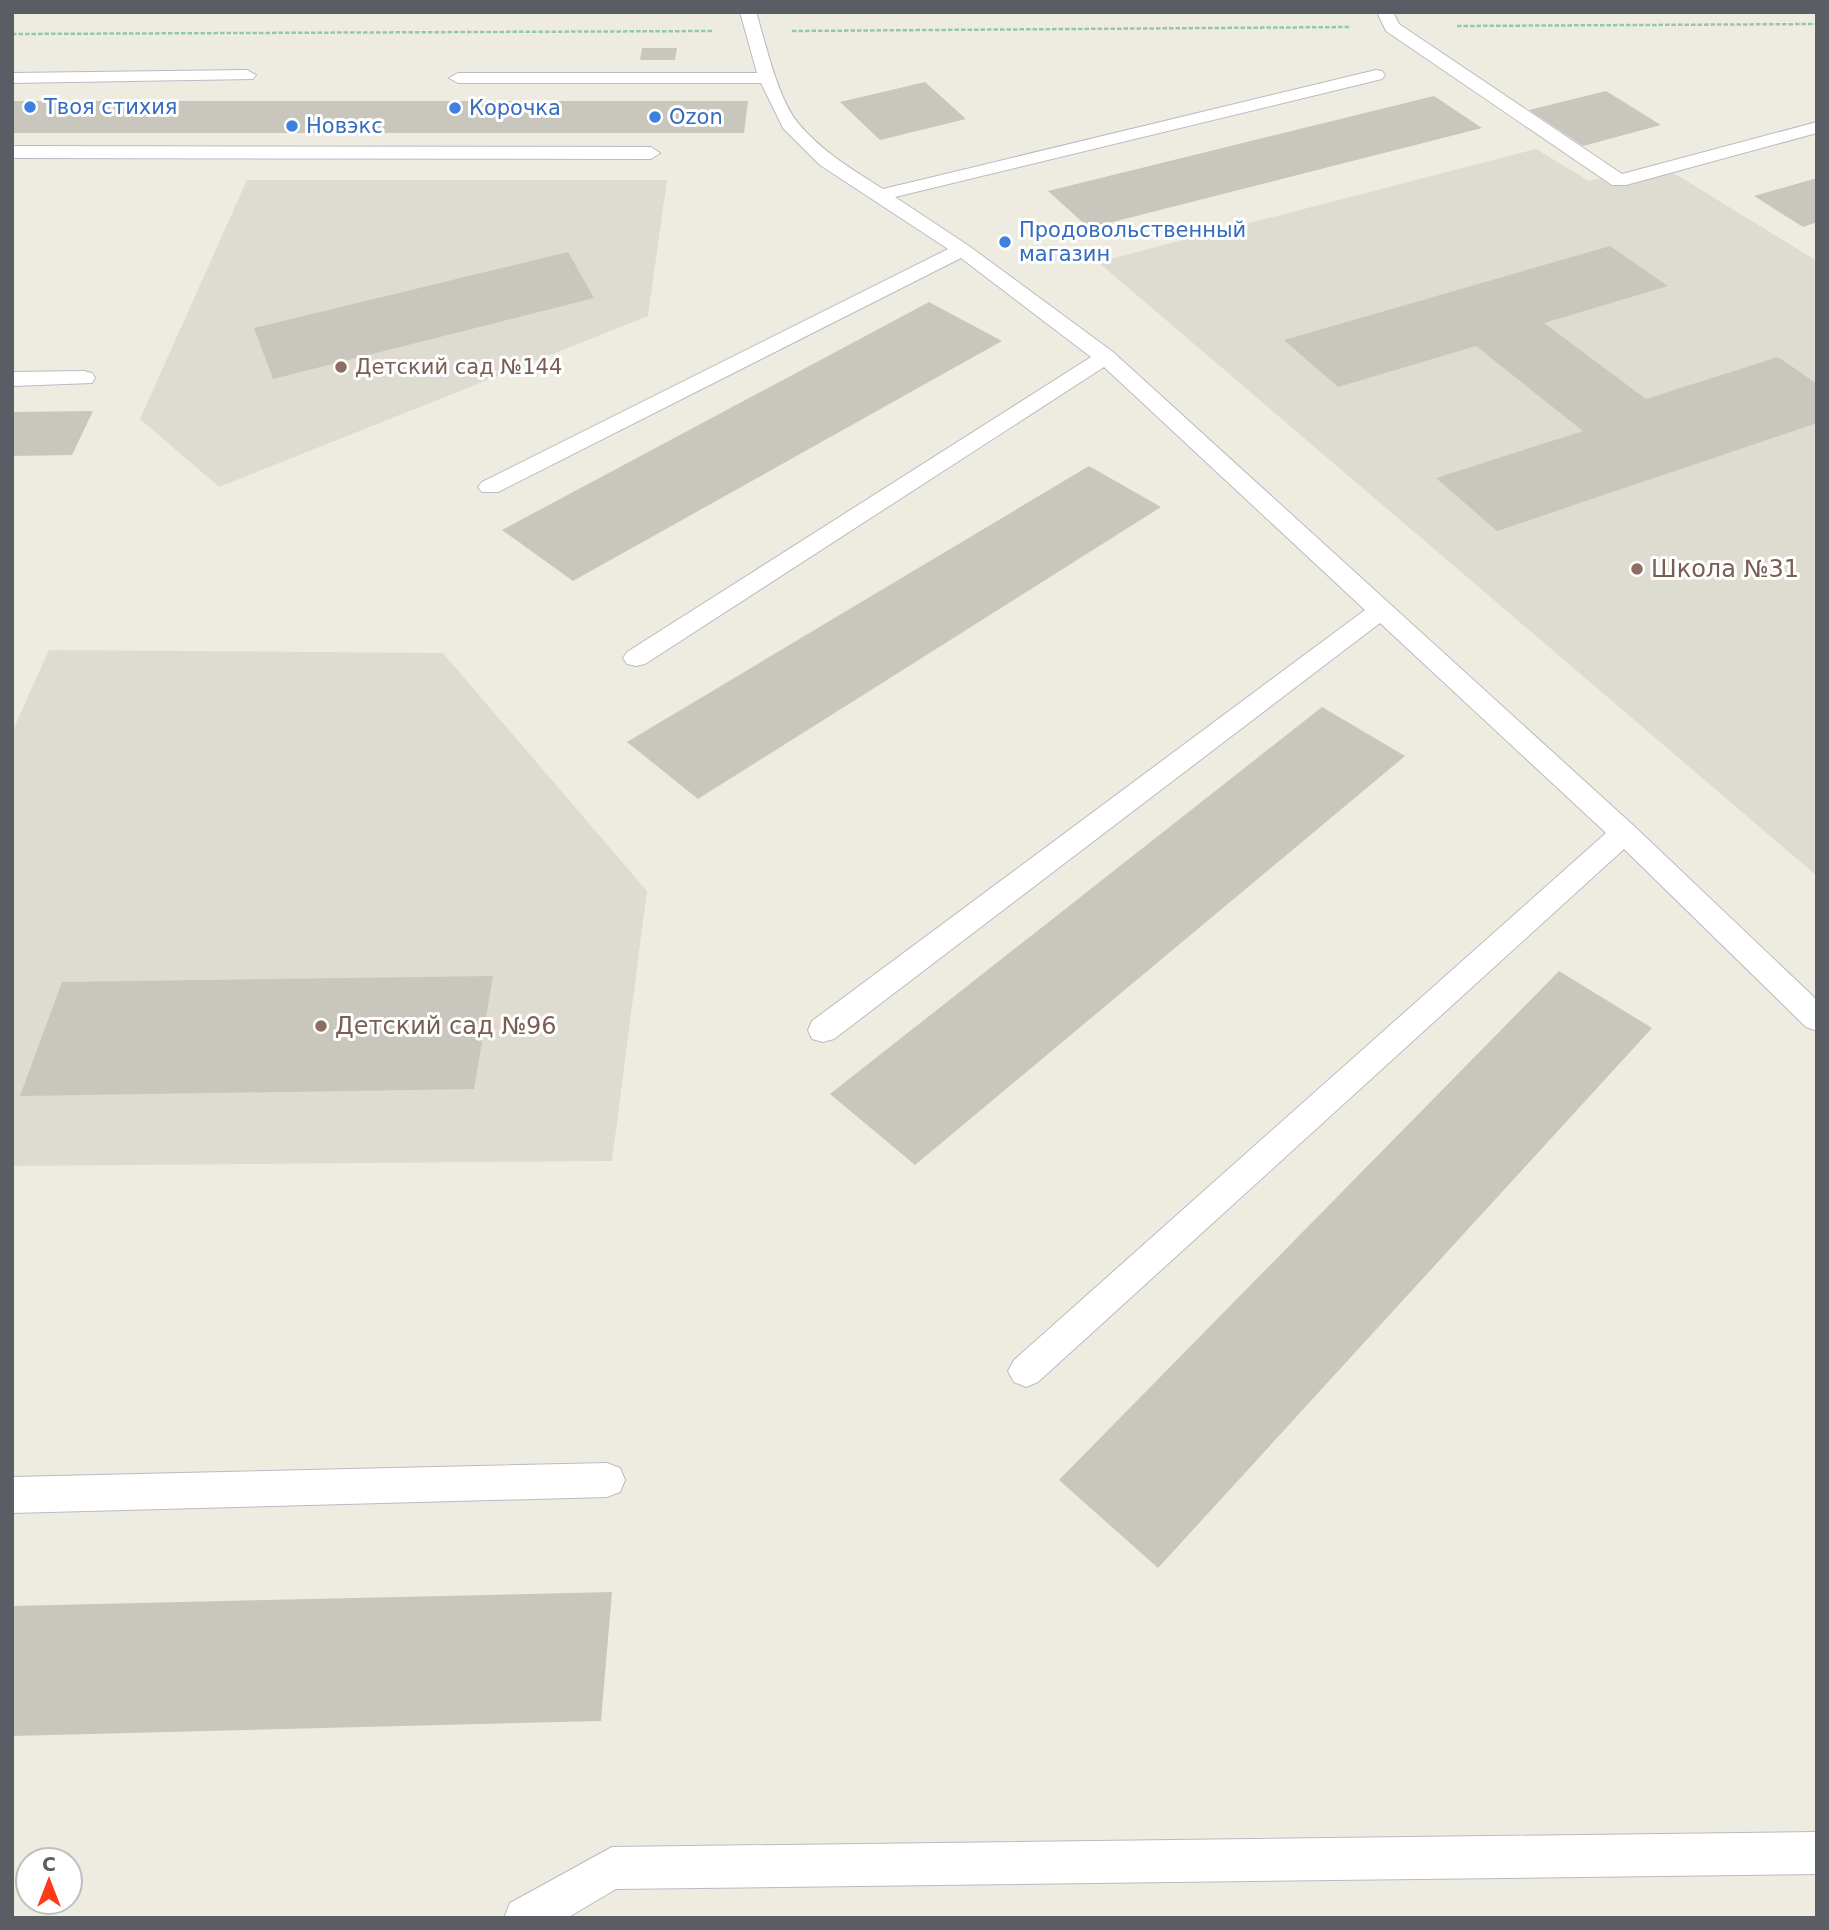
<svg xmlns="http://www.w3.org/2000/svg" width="1829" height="1930" viewBox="0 0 1829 1930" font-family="'DejaVu Sans',sans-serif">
<rect width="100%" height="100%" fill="#eeece1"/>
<path fill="#dedcd0" d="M1536,149L1589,181L1659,164L1817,261V876L1098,262Z
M247,180H667L648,316L219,487L140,419Z
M49,650L443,653L647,891L612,1161L12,1166V732Z"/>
<path fill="#c9c6be" d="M642,48H677L675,60H640Z
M925,82L966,119L880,140L840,102Z
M1606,91L1661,125L1583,146L1529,110Z
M1434,96L1482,128L1089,228L1048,191Z
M12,101H748L744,133H12Z
M1817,178V222L1803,227L1754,196Z
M1610,246L1668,286L1544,323L1646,399L1778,357L1817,384V423L1497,531L1436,478L1583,431L1476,346L1338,387L1284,340Z
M568,252L594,298L273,379L254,328Z
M929,302L1002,341L573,581L502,530Z
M93,411L72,455L12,456V412Z
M1089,466L1161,507L698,799L627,742Z
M1322,707L1405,756L915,1165L830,1094Z
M1559,971L1652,1028L1158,1568L1059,1480Z
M493,976L474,1089L20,1096L62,982Z
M612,1592L601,1721L12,1736V1606Z"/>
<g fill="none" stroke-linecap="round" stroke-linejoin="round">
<g stroke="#b9bbc2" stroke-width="2">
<path id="service" d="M740,12H756C766,44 777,97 798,123C821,151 853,170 883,189L1376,70L1382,71L1385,75L1382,79L895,197L969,246L1113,352L1634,826L1817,1000V1031L1806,1027L1624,849L1038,1382L1026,1387L1014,1382L1008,1371L1014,1360L1606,833L1380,623L834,1039L823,1042L812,1039L808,1030L812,1021L1365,610L1104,367L645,664L636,666L627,664L623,658L627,652L1091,357L961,258L498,492H482L478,487L482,482L948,249L820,165L783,128L761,83H458L449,78L458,73H757Z
M1377,12H1393L1399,24L1622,174L1817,122V133L1626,185H1612L1386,31Z
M247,70L256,75L253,79L12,83V73Z
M12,146L651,147L660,153L651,159L12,158Z
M84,371L92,373L95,378L92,383L12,386V372Z
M607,1463L620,1468L625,1480L620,1492L607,1497L12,1513V1477Z
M1817,1832V1874L616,1889L567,1918H504L510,1903L612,1847Z"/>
</g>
<path stroke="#93caa6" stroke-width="2.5" stroke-dasharray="4.5 2" stroke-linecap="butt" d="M1457,26L1817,24
M792,31L1350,27
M12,34L713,31"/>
<use href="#service" fill="#fff" fill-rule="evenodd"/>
</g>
<g fill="#3f7fe0" stroke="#fff" stroke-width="2.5">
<circle cx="30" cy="107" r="7"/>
<circle cx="455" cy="108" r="7"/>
<circle cx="655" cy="117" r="7"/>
<circle cx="292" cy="126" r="7"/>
<circle cx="1005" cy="242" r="7"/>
</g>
<g fill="#8d6e63" stroke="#fff" stroke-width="2.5">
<circle cx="341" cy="367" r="7"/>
<circle cx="1637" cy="569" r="7"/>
<circle cx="321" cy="1026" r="7"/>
</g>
<g text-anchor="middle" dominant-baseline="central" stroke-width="6" stroke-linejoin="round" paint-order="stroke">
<g font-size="21" fill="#366cbe" stroke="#fff" text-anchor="start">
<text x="44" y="107">Твоя стихия</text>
<text x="469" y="108">Корочка</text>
<text x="669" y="117">Ozon</text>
<text x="306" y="126">Новэкс</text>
<text x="1019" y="230">Продовольственный<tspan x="1019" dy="24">магазин</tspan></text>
</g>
<g font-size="21" fill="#785e54" stroke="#fff" text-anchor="start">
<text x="355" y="367">Детский сад №144</text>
</g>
<g font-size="24" fill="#785e54" stroke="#fff" text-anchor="start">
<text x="1651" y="569">Школа №31</text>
<text x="335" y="1026">Детский сад №96</text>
</g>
</g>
<rect width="1829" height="1930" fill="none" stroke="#5a5d64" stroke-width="28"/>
<g transform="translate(49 1881)"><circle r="33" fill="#ffffff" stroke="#bdbec1" stroke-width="2"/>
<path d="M0-5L12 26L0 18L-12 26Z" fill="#fb3b1a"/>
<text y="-10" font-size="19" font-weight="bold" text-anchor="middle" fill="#5a5d64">С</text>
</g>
</svg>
